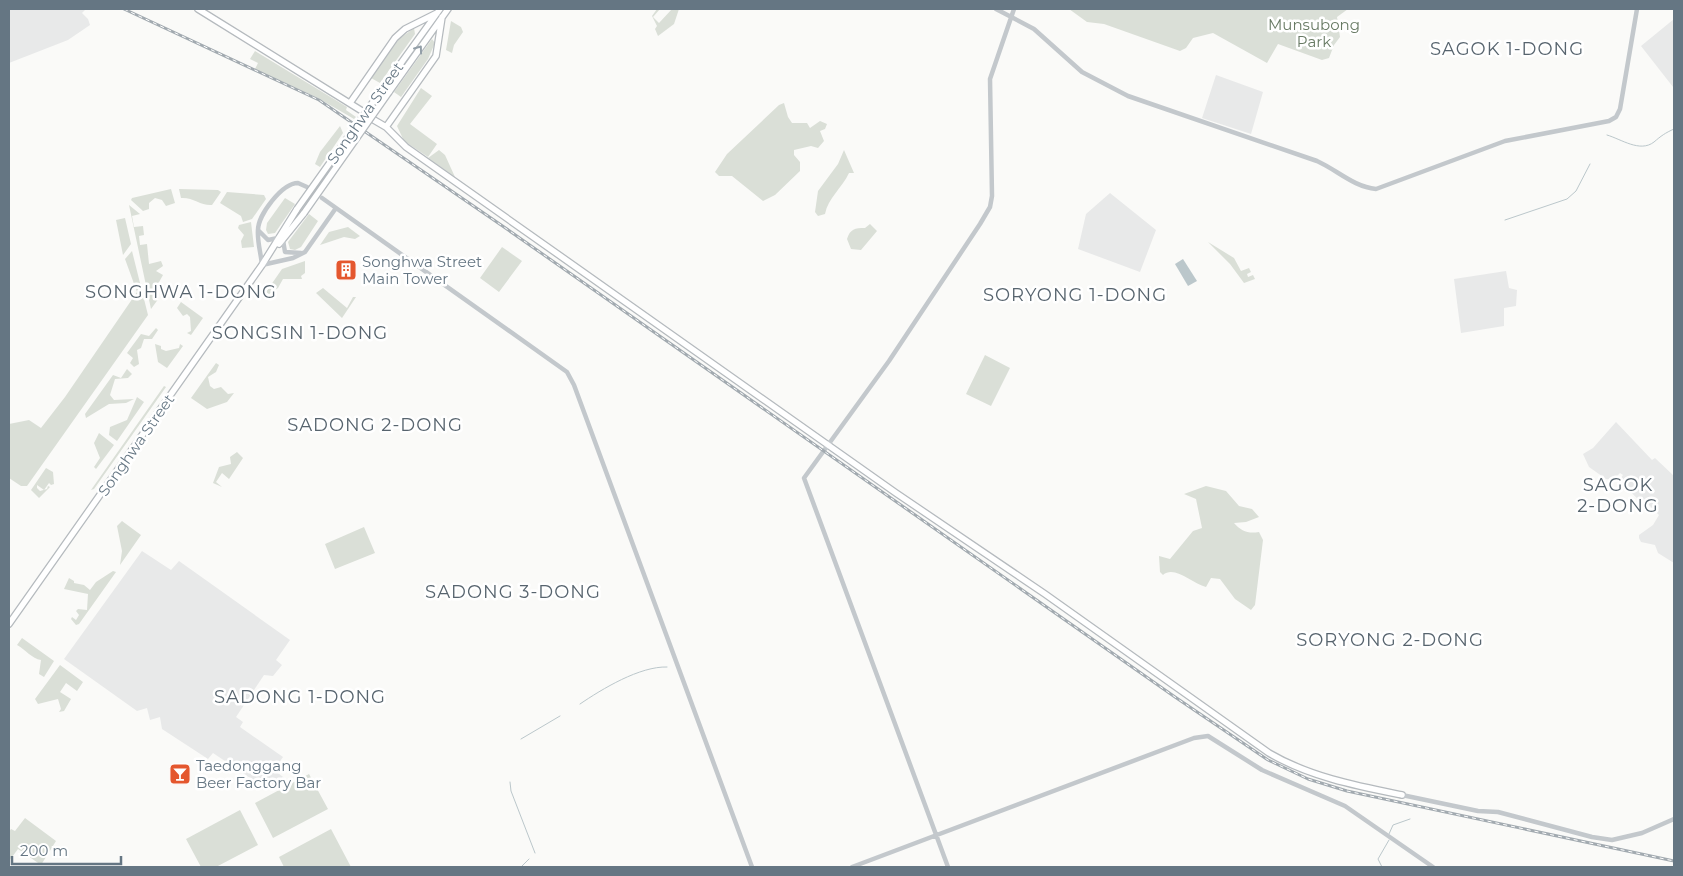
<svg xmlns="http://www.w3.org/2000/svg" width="1683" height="876" viewBox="0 0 1683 876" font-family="Montserrat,sans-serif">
<rect width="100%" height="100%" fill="#fafaf8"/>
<path fill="#e8e9e9" d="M9,9H86L82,13L88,19L90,25L68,40L9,63Z
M1674,19V86L1673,87L1641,46Z
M1216,75L1263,92L1251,134L1202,118Z
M1110,193L1156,230L1140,272L1078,249L1086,214Z
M1506,271L1509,288L1517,290L1516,306L1504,308V326L1461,333L1454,279Z
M1616,422L1652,460L1655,458L1674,476V563L1658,553L1655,545L1641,542L1639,538V535L1653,525L1659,515L1643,499L1640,501L1619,481L1623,475L1620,473L1613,480L1606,479L1589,467L1583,454L1593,448Z
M142,551L171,570L179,561L290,640L276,660L282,665L273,676L264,675L236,717L243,722L240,727L283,757L274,770L287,780L268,790L213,753L208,759L162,729L160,717L150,720L147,708L137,711L64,659Z"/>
<path fill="#dadfd7" d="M657,9H660L653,17L659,23L672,9H679L674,24L658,36L655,29L657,26L652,16Z
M1069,9H1348L1337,17L1340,37L1334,45L1329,58L1322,60L1278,44L1267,63L1213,33L1193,38L1186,48L1180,51L1104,24L1087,22Z
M451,21L461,27L463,32L454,45L452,53L446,50Z
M414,28L415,34L380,83L371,78L399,39Z
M432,39L435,43L428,59L401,97L394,92Z
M255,51L347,107L346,110L356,117L354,119L318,98L255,69L258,63L250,59Z
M421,88L432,96L410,124L437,144L428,157L404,141L397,126Z
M784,103L788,117L792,123H807L810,128L820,121L827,124L825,129L820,131L824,141L818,148L811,146L794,150V155L800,162V171L775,195L763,201L732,176H719L715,172L727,154L779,105Z
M340,126L343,133L320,167L315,164L320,152Z
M439,150L445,155L455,177L428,158Z
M844,150L854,173H849C842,188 828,198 825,214L818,216L815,212L818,191L838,164Z
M171,189L175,203L166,206L162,200L155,198L149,203V209L143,211L131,200L132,198Z
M179,189L218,190L221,192L212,205C201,206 193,197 181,198Z
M227,192L264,195L266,199L252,219L243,222L241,216L220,203Z
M285,198L295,204L275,233L268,234L266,230L267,223Z
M129,205L140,214L132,216L134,227L143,226L144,235L139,236L140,245L147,244L149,264L161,261L163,266L156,271L163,275L154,291L159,298L151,309Z
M309,214L318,221L301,247L295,250L290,249L288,242Z
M125,218L131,244L123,255L116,220Z
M251,222L254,247L242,248L241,241L244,235L238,228L239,225Z
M870,224L877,231L861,250L851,249L847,239C850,229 855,228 865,228Z
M348,227L360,236L355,239L344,237L320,245L329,232Z
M1208,242L1234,258L1241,271L1249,268L1251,272L1247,274L1248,277L1253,275L1255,279L1244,283L1230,264Z
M502,247L522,261L499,292L480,278Z
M132,251L148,315L27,486H21L9,478V424L29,420L41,428L65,397L137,292L125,259Z
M305,261V273L301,276L302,279H283L278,288L269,294L266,292L282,269Z
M323,288L347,308L353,297H356L342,318L316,293Z
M181,302L203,318L191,335L187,333L191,331L190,317L187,314L183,316L177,308Z
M156,328L158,330L152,339H144L141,348L137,350L139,364L134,367L130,363L133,358L127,353L141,334L149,336Z
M155,344L161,346V349L166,351L179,348L180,344L183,346L167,368L158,362Z
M985,355L1010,368L991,406L966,394Z
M216,363L219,365L216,372L208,377L210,386L214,389L221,387L228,394L234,393L227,402L207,409L191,398Z
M127,369L132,374L128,378L115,379L110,395L114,400L134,399L126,403L109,404L86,418L85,414L113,375L121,378Z
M164,386L166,387L94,489L91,490Z
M137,397L144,402L117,441L109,435L110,427L127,420Z
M99,433L114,445L96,469L94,467L100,458L94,443Z
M237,452L243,458L229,479L222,473L216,482L222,487L213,483L219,467L231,464L230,457Z
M46,468L53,472L54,484L51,485L49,483L44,490L37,485V488L40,491L47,489L48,486L50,487L39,498L31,490Z
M1206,486L1226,491L1239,506L1252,509L1259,517L1246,522L1234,523C1241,531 1248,534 1259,532L1263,540L1255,605L1251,610L1235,599L1220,579L1211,578L1206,587C1192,584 1175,565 1163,575L1160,572L1159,556L1170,559L1193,531L1202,528L1196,499L1184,494Z
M122,521L141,535L120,565L122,551L117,526Z
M364,527L375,553L335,569L325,544Z
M113,571L116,572L79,624L76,625L71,619L72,617L76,620L79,615L76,611L78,609L87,610L88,594L64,589L69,578L74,581V583L84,585L90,590L96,582Z
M22,638L54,661L44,677L39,674L41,660C32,659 25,649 17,645Z
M60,665L83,682L77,691L66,683L60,692L71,699L64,711L59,712L61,709L58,699L38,704L35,699Z
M309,774L328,809L273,838L255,803Z
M240,810L258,845L216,867H201L186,839Z
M25,818L56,841L41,865L18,849L9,861V832L11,829L15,831Z
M331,829L351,867H284L279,857Z"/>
<path fill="#bbc7cb" d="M1183,259L1197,281L1188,286L1175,264Z"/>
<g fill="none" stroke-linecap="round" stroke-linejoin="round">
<path stroke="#bbc7cb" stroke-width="1" d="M1607,135C1621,139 1640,153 1654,142C1661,136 1665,133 1674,129
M1505,220L1567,199L1576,191L1590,164
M580,704C602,689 640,666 667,667
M521,739L560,716
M510,782L511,791L535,853
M1389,834L1393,825L1410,819
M521,867L529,859
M1382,867L1378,859L1389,840"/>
<g stroke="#b5babe" stroke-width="8">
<path id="major" d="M198,9L362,111
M383,88L440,9
M389,92L448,9
M350,103L395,38L405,29L437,13
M374,120L386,127L406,147L896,493L1045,594L1269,753C1310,777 1357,786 1402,795
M386,127L436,56L442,17
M279,244L304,213
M9,624L262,265L297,209"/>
</g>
<path stroke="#c3c8cc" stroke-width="4.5" d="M996,9L1034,29L1082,72L1128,96L1317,161C1337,170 1354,187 1376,189L1505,141L1609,121L1616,117L1620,109L1637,9
M307,187L298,183C282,183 258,215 258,230C257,241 261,254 262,265L293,258L305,252L336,208
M322,198L567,372L574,385L752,867
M258,230L268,240L278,238
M283,240L285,252L301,253
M1402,795L1478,811L1498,812L1592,837L1612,840L1642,833L1674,819
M852,867L1194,738L1208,736L1262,770L1345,806L1433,867
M948,867L804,478L889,361L980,224L990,207L992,196L990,79L1014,9"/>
<use href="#major" stroke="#fff" stroke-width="5.5"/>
<g stroke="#a2aab0" stroke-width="3">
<path id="rail" d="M124,9L319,100L504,227L1175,697L1268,760L1308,779L1347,791L1674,861"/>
</g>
<use href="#rail" stroke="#fff" stroke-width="1" stroke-dasharray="4" stroke-linecap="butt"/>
<g stroke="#b5babe" stroke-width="8" stroke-linecap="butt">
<path id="major-bridge" d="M297,209L383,88
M304,213L389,92"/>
</g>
<use href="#major-bridge" stroke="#fff" stroke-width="5.5"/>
</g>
<defs><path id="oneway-chevron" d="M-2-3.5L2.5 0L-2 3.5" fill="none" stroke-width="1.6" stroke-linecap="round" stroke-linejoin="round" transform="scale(1.25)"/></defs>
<use stroke="#939fa8" href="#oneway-chevron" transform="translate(419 49) rotate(-54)"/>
<defs>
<g id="building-square" transform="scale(1.125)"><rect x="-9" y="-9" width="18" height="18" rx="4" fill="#e4572e" stroke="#fff"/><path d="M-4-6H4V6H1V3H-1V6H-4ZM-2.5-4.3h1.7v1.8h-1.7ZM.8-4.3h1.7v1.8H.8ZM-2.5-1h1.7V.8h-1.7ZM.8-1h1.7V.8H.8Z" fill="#fff"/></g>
<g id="bar-square" transform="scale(1.125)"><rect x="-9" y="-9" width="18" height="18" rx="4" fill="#e4572e" stroke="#fff"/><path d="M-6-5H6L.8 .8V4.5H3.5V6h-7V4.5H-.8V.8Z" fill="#fff"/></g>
</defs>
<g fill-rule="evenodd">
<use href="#building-square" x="346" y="270"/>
<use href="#bar-square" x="180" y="774"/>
</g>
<g text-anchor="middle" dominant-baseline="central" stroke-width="5" stroke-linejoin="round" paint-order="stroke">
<g font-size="15" fill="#687a64" stroke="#fff">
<text x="1314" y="24">Munsubong<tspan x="1314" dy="17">Park</tspan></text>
</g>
<g font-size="15" fill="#657683" stroke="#fff">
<text transform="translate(365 113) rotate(-55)">Songhwa Street</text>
<text transform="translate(136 445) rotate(-55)">Songhwa Street</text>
</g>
<g font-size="15" fill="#657683" stroke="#fff" text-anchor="start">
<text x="362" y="261">Songhwa Street<tspan x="362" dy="17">Main Tower</tspan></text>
<text x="196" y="765">Taedonggang<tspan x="196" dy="17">Beer Factory Bar</tspan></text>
</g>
<g font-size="18" letter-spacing="1" fill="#57646e" stroke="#fff">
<text x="1507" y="49">SAGOK 1-DONG</text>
<text x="181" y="292">SONGHWA 1-DONG</text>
<text x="1075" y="295">SORYONG 1-DONG</text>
<text x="300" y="333">SONGSIN 1-DONG</text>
<text x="375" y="425">SADONG 2-DONG</text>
<text x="1618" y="485">SAGOK<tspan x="1618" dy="21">2-DONG</tspan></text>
<text x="513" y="592">SADONG 3-DONG</text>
<text x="1390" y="640">SORYONG 2-DONG</text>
<text x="300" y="697">SADONG 1-DONG</text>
</g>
</g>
<rect width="1683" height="876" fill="none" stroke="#657683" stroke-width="20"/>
<path d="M12 856v8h109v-8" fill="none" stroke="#657683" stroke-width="2.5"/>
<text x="20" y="856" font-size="15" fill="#657683" stroke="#ffffff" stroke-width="4" paint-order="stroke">200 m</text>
</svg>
